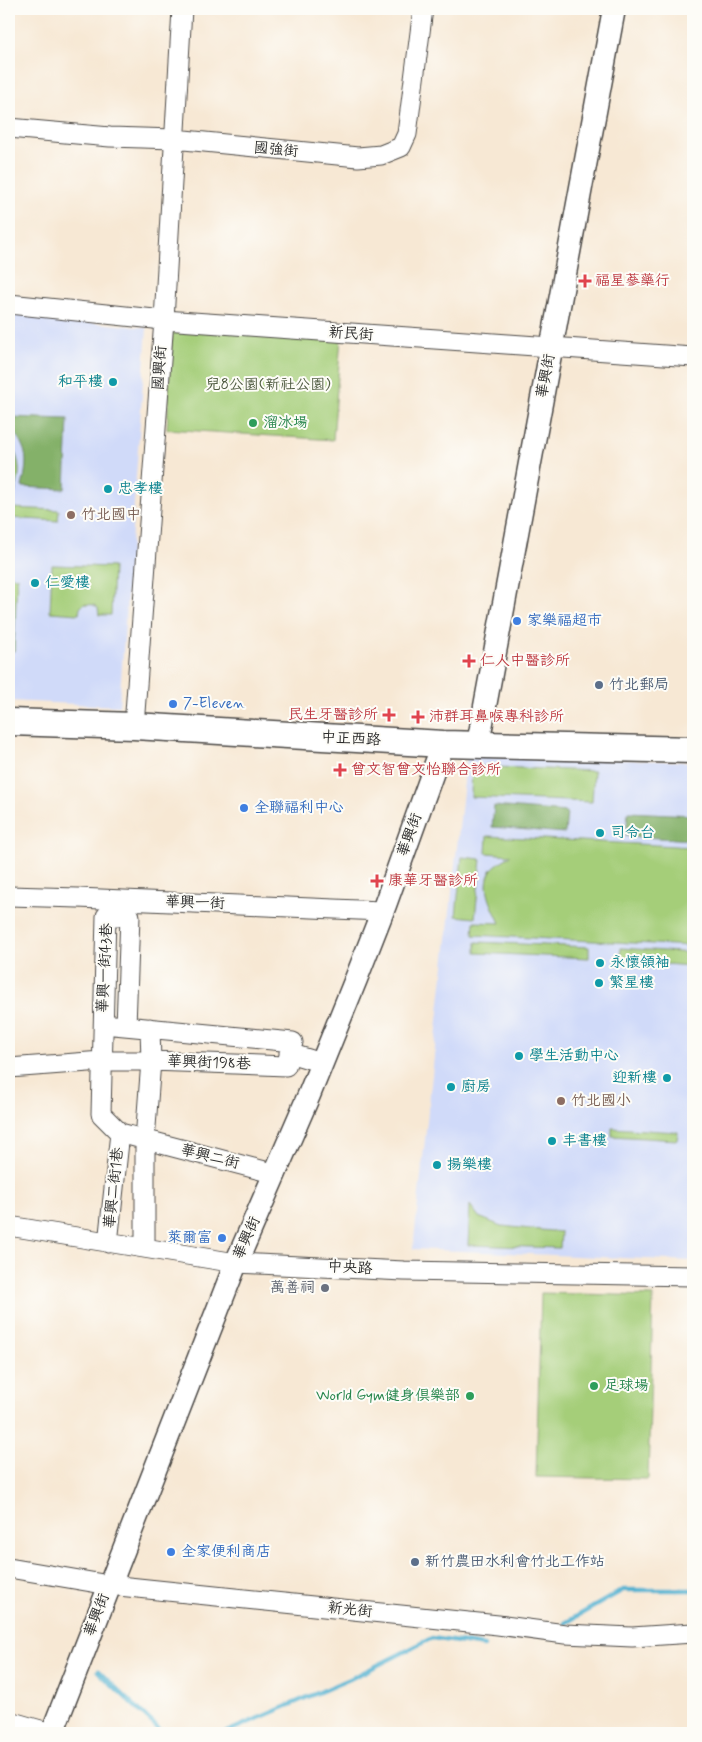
<svg xmlns="http://www.w3.org/2000/svg" width="702" height="1742" viewBox="0 0 702 1742" font-family="Mynerve,'LXGW WenKai TC',sans-serif">
<rect width="100%" height="100%" fill="#fdfcf7"/>
<filter id="ink" filterUnits="userSpaceOnUse"><feTurbulence type="fractalNoise" baseFrequency=".02" numOctaves="2"/><feDisplacementMap in="SourceGraphic" scale="10" xChannelSelector="R" yChannelSelector="G"/><feConvolveMatrix kernelMatrix="1 2 1 2 8 2 1 2 1" color-interpolation-filters="sRGB"/></filter>
<filter id="wash" filterUnits="userSpaceOnUse"><feTurbulence type="fractalNoise" baseFrequency=".0096" numOctaves="4" result="noise"/><feDisplacementMap in="SourceGraphic" scale="20" xChannelSelector="R" yChannelSelector="G"/><feGaussianBlur stdDeviation="1.12" result="paint"/><feColorMatrix in="noise" values="0 0 0 0 0 0 0 0 0 0 0 0 0 0 0 0 0 1.4 0 .05"/><feComposite in="paint" operator="in"/></filter>
<g filter="url(#wash)">
<rect width="100%" height="100%" fill="#f7e8d4"/>
<path fill="#d0daf9" d="M9,314L147,328L119,706L9,701Z
M467,755L693,762V1261L413,1249Z"/>
<path fill="#a5ce79" stroke="#687c52" d="M172,327L341,338L333,440L167,429Z
M9,441C24,466 20,477 11,504L9,506Z
M9,508L59,510L58,521L9,518Z
M52,565L113,567L111,615H99L98,608L94,605L84,604L80,608L79,614L50,612Z
M9,576L17,577L14,651H9Z
M472,766L594,771L592,802L471,797Z
M487,836L693,847V946L473,935L474,922L500,923C493,907 480,887 492,869C496,864 506,859 511,855L486,853Z
M462,857L481,859L475,918L456,916Z
M476,942L589,947V958L476,953Z
M621,948L693,953V966L620,961Z
M612,1128L678,1132L677,1140L612,1136Z
M470,1205L479,1217L501,1226L561,1232L560,1248L468,1245Z
M541,1293L653,1296L648,1479L536,1477Z"/>
<path fill="#84b169" stroke="#586e4a" d="M9,417L68,419L65,489L22,487C25,473 29,459 22,445C18,435 9,429 9,417Z
M494,806L567,812L565,833L492,827Z
M628,812L693,815V840L626,836Z"/>
<g fill="none" stroke-linecap="round" stroke-linejoin="round">
<path stroke="#51b1d0" stroke-width="4.5" d="M565,1623L623,1590H693
M98,1671L163,1733
M224,1733L350,1679L432,1638L484,1646"/>
</g>
</g>
<g filter="url(#ink)">
<g fill="none" stroke-linecap="round" stroke-linejoin="round">
<g stroke="#4a4744" stroke-width="21">
<path id="minor" d="M9,128L110,137L174,139L358,157L381,155L401,147L407,134L423,9
M9,304L164,320L693,357
M134,726L164,320L182,9
M9,896L78,898L381,911
M126,1026L130,916H106L101,1114L120,1133L276,1174
M289,1053L322,1063
M9,1068L102,1061H151L286,1066L293,1042L114,1025
M9,1226L236,1263L404,1271L693,1276
M108,1243L120,1133
M145,1247V1140L151,1061L150,1028
M9,1568L109,1585L498,1625L565,1634L632,1637L693,1633
M9,1721L51,1733"/>
</g>
<g stroke="#4a4744" stroke-width="25">
<path id="tertiary" d="M478,744L614,9
M52,1733L236,1263L309,1095L356,979L385,905L443,744"/>
</g>
<g stroke="#4a4744" stroke-width="29">
<path id="secondary" d="M9,722L134,726L443,744L693,750"/>
</g>
<use href="#minor" stroke="#fff" stroke-width="19"/>
<use href="#tertiary" stroke="#fff" stroke-width="22"/>
<use href="#secondary" stroke="#fff" stroke-width="26"/>
</g>
</g>
<g fill="#e0444e" stroke="#fdfcf7" stroke-width="2">
<path d="M582.5 273.5h5v5h5v5h-5v5h-5v-5h-5v-5h5z"/>
<path d="M466.5 653.5h5v5h5v5h-5v5h-5v-5h-5v-5h5z"/>
<path d="M386.5 707.5h5v5h5v5h-5v5h-5v-5h-5v-5h5z"/>
<path d="M415.5 709.5h5v5h5v5h-5v5h-5v-5h-5v-5h5z"/>
<path d="M337.5 762.5h5v5h5v5h-5v5h-5v-5h-5v-5h5z"/>
<path d="M374.5 873.5h5v5h5v5h-5v5h-5v-5h-5v-5h5z"/>
</g>
<g fill="#0f9aa8" stroke="#fdfcf7" stroke-width="2">
<circle cx="113" cy="382" r="5"/>
<circle cx="108" cy="489" r="5"/>
<circle cx="35" cy="583" r="5"/>
<circle cx="600" cy="833" r="5"/>
<circle cx="600" cy="963" r="5"/>
<circle cx="599" cy="983" r="5"/>
<circle cx="519" cy="1056" r="5"/>
<circle cx="667" cy="1078" r="5"/>
<circle cx="451" cy="1087" r="5"/>
<circle cx="552" cy="1141" r="5"/>
<circle cx="437" cy="1165" r="5"/>
</g>
<g fill="#2e9e5b" stroke="#fdfcf7" stroke-width="2">
<circle cx="253" cy="423" r="5"/>
<circle cx="594" cy="1386" r="5"/>
<circle cx="470" cy="1396" r="5"/>
</g>
<g fill="#8d6e63" stroke="#fdfcf7" stroke-width="2">
<circle cx="71" cy="515" r="5"/>
<circle cx="561" cy="1101" r="5"/>
</g>
<g fill="#3f7fe0" stroke="#fdfcf7" stroke-width="2">
<circle cx="517" cy="621" r="5"/>
<circle cx="173" cy="704" r="5"/>
<circle cx="244" cy="808" r="5"/>
<circle cx="222" cy="1238" r="5"/>
<circle cx="171" cy="1552" r="5"/>
</g>
<g fill="#5c6f8a" stroke="#fdfcf7" stroke-width="2">
<circle cx="599" cy="685" r="5"/>
<circle cx="415" cy="1562" r="5"/>
</g>
<circle fill="#6b7280" stroke="#fdfcf7" stroke-width="2" cx="325" cy="1288" r="5"/>
<g text-anchor="middle" dominant-baseline="central" stroke-width="4" stroke-linejoin="round" paint-order="stroke">
<g font-size="15" fill="#2b2b2b" stroke="#fdfcf7">
<text transform="translate(276 150) rotate(5)">國強街</text>
<text transform="translate(351 334) rotate(4)">新民街</text>
<text transform="translate(160 368) rotate(-86)">國興街</text>
<text transform="translate(546 376) rotate(-79)">華興街</text>
<text transform="translate(351 739) rotate(3)">中正西路</text>
<text transform="translate(410 835) rotate(-70)">華興街</text>
<text transform="translate(195 903) rotate(2)">華興一街</text>
<text transform="translate(105 968) rotate(-87)">華興一街43巷</text>
<text transform="translate(209 1063) rotate(2)">華興街198巷</text>
<text transform="translate(210 1157) rotate(14)">華興二街</text>
<text transform="translate(114 1188) rotate(-84)">華興二街1巷</text>
<text transform="translate(247 1238) rotate(-66)">華興街</text>
<text transform="translate(350 1268) rotate(3)">中央路</text>
<text transform="translate(350 1610) rotate(6)">新光街</text>
<text transform="translate(97 1615) rotate(-69)">華興街</text>
</g>
<g font-size="15" fill="#be3a42" stroke="#fdfcf7" text-anchor="start">
<text x="595" y="281">福星蔘藥行</text>
<text x="480" y="661">仁人中醫診所</text>
<text x="378" y="715" text-anchor="end">民生牙醫診所</text>
<text x="429" y="717">沛群耳鼻喉專科診所</text>
<text x="351" y="770">曾文智曾文怡聯合診所</text>
<text x="388" y="881">康華牙醫診所</text>
</g>
<g font-size="15" fill="#0d838f" stroke="#fdfcf7" text-anchor="start">
<text x="103" y="382" text-anchor="end">和平樓</text>
<text x="118" y="489">忠孝樓</text>
<text x="45" y="583">仁愛樓</text>
<text x="610" y="833">司令台</text>
<text x="610" y="963">永懷領袖</text>
<text x="609" y="983">繁星樓</text>
<text x="529" y="1056">學生活動中心</text>
<text x="657" y="1078" text-anchor="end">迎新樓</text>
<text x="461" y="1087">廚房</text>
<text x="562" y="1141">丰書樓</text>
<text x="447" y="1165">揚樂樓</text>
</g>
<g font-size="15" fill="#505c42" stroke="#fdfcf7">
<text x="268" y="385">兒8公園(新社公園)</text>
</g>
<g font-size="15" fill="#27864d" stroke="#fdfcf7" text-anchor="start">
<text x="263" y="423">溜冰場</text>
<text x="604" y="1386">足球場</text>
<text x="460" y="1396" text-anchor="end">World Gym健身俱樂部</text>
</g>
<g font-size="15" fill="#785e54" stroke="#fdfcf7" text-anchor="start">
<text x="81" y="515">竹北國中</text>
<text x="571" y="1101">竹北國小</text>
</g>
<g font-size="15" fill="#366cbe" stroke="#fdfcf7" text-anchor="start">
<text x="527" y="621">家樂福超市</text>
<text x="183" y="704">7-Eleven</text>
<text x="254" y="808">全聯福利中心</text>
<text x="212" y="1238" text-anchor="end">萊爾富</text>
<text x="181" y="1552">全家便利商店</text>
</g>
<g font-size="15" fill="#4e5e75" stroke="#fdfcf7" text-anchor="start">
<text x="609" y="685">竹北郵局</text>
<text x="425" y="1562">新竹農田水利會竹北工作站</text>
</g>
<g font-size="15" fill="#5b616d" stroke="#fdfcf7" text-anchor="end">
<text x="315" y="1288">萬善祠</text>
</g>
</g>
<rect width="702" height="1742" fill="none" stroke="#fdfcf7" stroke-width="30"/>
</svg>
